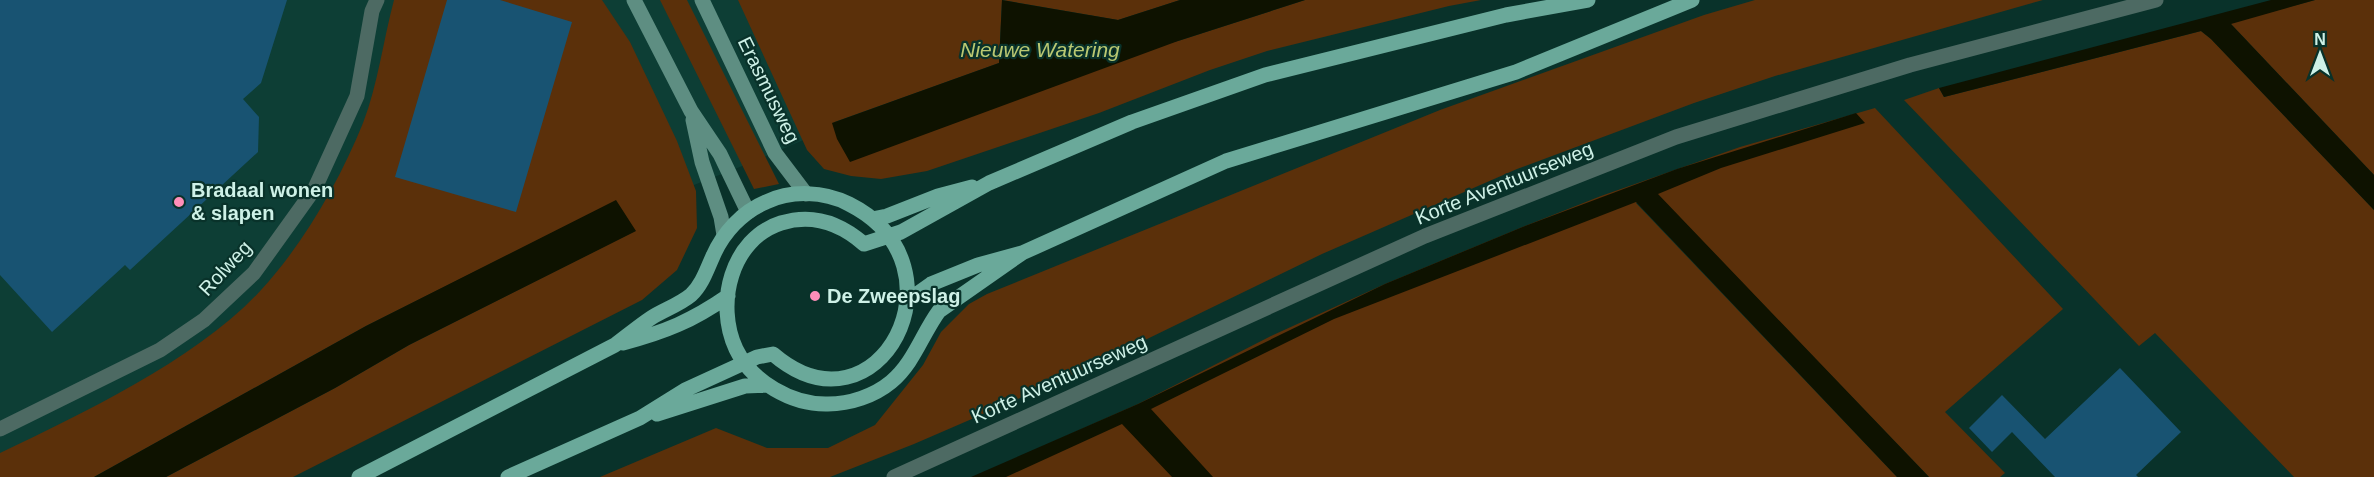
<svg xmlns="http://www.w3.org/2000/svg" width="2374" height="477" viewBox="0 0 2374 477" font-family="Arial,sans-serif">
<rect width="100%" height="100%" fill="#09322a"/>
<path fill="#0d3e35" d="M0,0H1124L755,161L84,425L0,464Z"/>
<path fill="#5b300a" d="M394,0H602L630,42L677,141L696,191L697,228L677,270L642,300L293,477H166L335,388L409,345L635,231L616,201L366,326L94,477H0V453C84,413 199,358 261,290C304,243 339,182 363,123C378,84 383,41 394,0Z
M660,0H687L779,184L754,189Z
M738,0H1180L1118,20L1002,0L999,63L832,123L1178,41L1305,0H1481L1449,6L1267,51L1210,70L1099,113L927,171L881,179L851,176L824,169L807,150Z
M1755,0H2043L1775,76L1694,103L1517,169L1322,254L1071,376L914,444L830,477H600L716,428L767,448H828L875,425L923,365L941,332L969,304L987,294L1440,110L1704,15Z
M2315,0H2374V175L2230,23Z
M2201,31L2211,39L2374,210V477H2294L2155,333L2139,346L1904,100L1939,88L1944,97Z
M1875,108L2063,309L1945,412L2005,473L2000,477H1929L1657,194L1636,203L1897,477H973L1138,404L1271,336L1385,284L1525,226L1601,196L1740,147Z"/>
<path fill="#0e1200" d="M1002,0L1118,20L1180,0H1305L1178,41L850,162L837,139L832,123L999,63Z
M2271,0H2315L2231,24L2374,175V210L2211,39L2201,31L1944,97L1939,88Z
M1856,113L1865,123L1721,168L1658,194L1929,477H1897L1636,202L1334,319L1151,409L1213,477H1172L1122,424L1006,477H971L1138,404L1385,284L1525,226L1677,169Z
M616,200L636,231L409,345L335,388L166,477H94L366,326Z"/>
<path fill="#185372" d="M0,0H287L261,83L243,99L259,117L258,152L130,270L125,265L52,332L0,275Z
M447,0H500L572,22L516,212L395,177Z
M2120,368L2181,432L2136,475L2138,477H2055L2012,432L1992,452L1969,428L2002,395L2045,439Z"/>
<g fill="none" stroke-linecap="round" stroke-linejoin="round">
<path stroke="#4d6a63" stroke-width="15" d="M0,429L160,350L204,320L254,273L315,188L357,96L372,11L377,0
M894,477L1425,236L1676,137L1910,65L2156,0"/>
<path stroke="#5e8e82" stroke-width="15" d="M634,0L691,111L720,154L748,212
M702,0L775,153L806,194
M693,120L702,162L721,217L724,235"/>
<path stroke="#6aa99a" stroke-width="15" d="M872,219L887,216L938,196L972,187
M1022,253L939,311C922,334 914,363 891,382C874,396 850,404 828,404C792,405 752,382 736,349C715,304 731,239 781,223C813,213 840,223 864,244L901,232L989,183L1132,122L1265,75L1506,15L1588,0
M907,301L931,284L978,265L1022,253L1226,161L1516,72L1692,0
M623,343C665,332 692,321 728,296
M657,414L745,386L768,385
M359,477L615,345C627,336 639,326 651,318C663,310 679,305 691,295C702,285 707,269 713,256C723,233 742,212 766,202C791,190 824,191 849,204C972,266 878,444 773,354L757,357L685,390L640,418L508,477"/>
</g>
<g fill="#ff8eb9" stroke="#09322a" stroke-width="2">
<circle cx="179" cy="202" r="6"/>
<circle cx="815" cy="296" r="6"/>
</g>
<g text-anchor="middle" dominant-baseline="central" stroke-width="4.5" stroke-linejoin="round" paint-order="stroke">
<g font-size="20" fill="#cef1e7" stroke="#09322a">
<text transform="translate(769 90) rotate(64)">Erasmusweg</text>
<text transform="translate(1504 183) rotate(-22)">Korte Aventuurseweg</text>
<text transform="translate(225 268) rotate(-47)">Rolweg</text>
<text transform="translate(1059 379) rotate(-24)">Korte Aventuurseweg</text>
</g>
<g font-size="20" font-weight="bold" fill="#cef1e7" stroke="#09322a" text-anchor="start">
<text x="191" y="190">Bradaal wonen<tspan x="191" dy="23">&amp; slapen</tspan></text>
<text x="827" y="296">De Zweepslag</text>
</g>
<g font-size="21" font-style="italic" fill="#bac872" stroke="#09322a">
<text x="1040" y="49">Nieuwe Watering</text>
</g>
</g>
<g transform="translate(2320 54)" stroke="#09322a" stroke-width="4.5" paint-order="stroke">
<path d="M0-4.5L10 22L0 15L-10 22Z" fill="#cef1e7"/>
<text y="-9" font-size="16" font-weight="bold" text-anchor="middle" fill="#cef1e7">N</text>
</g>
</svg>
